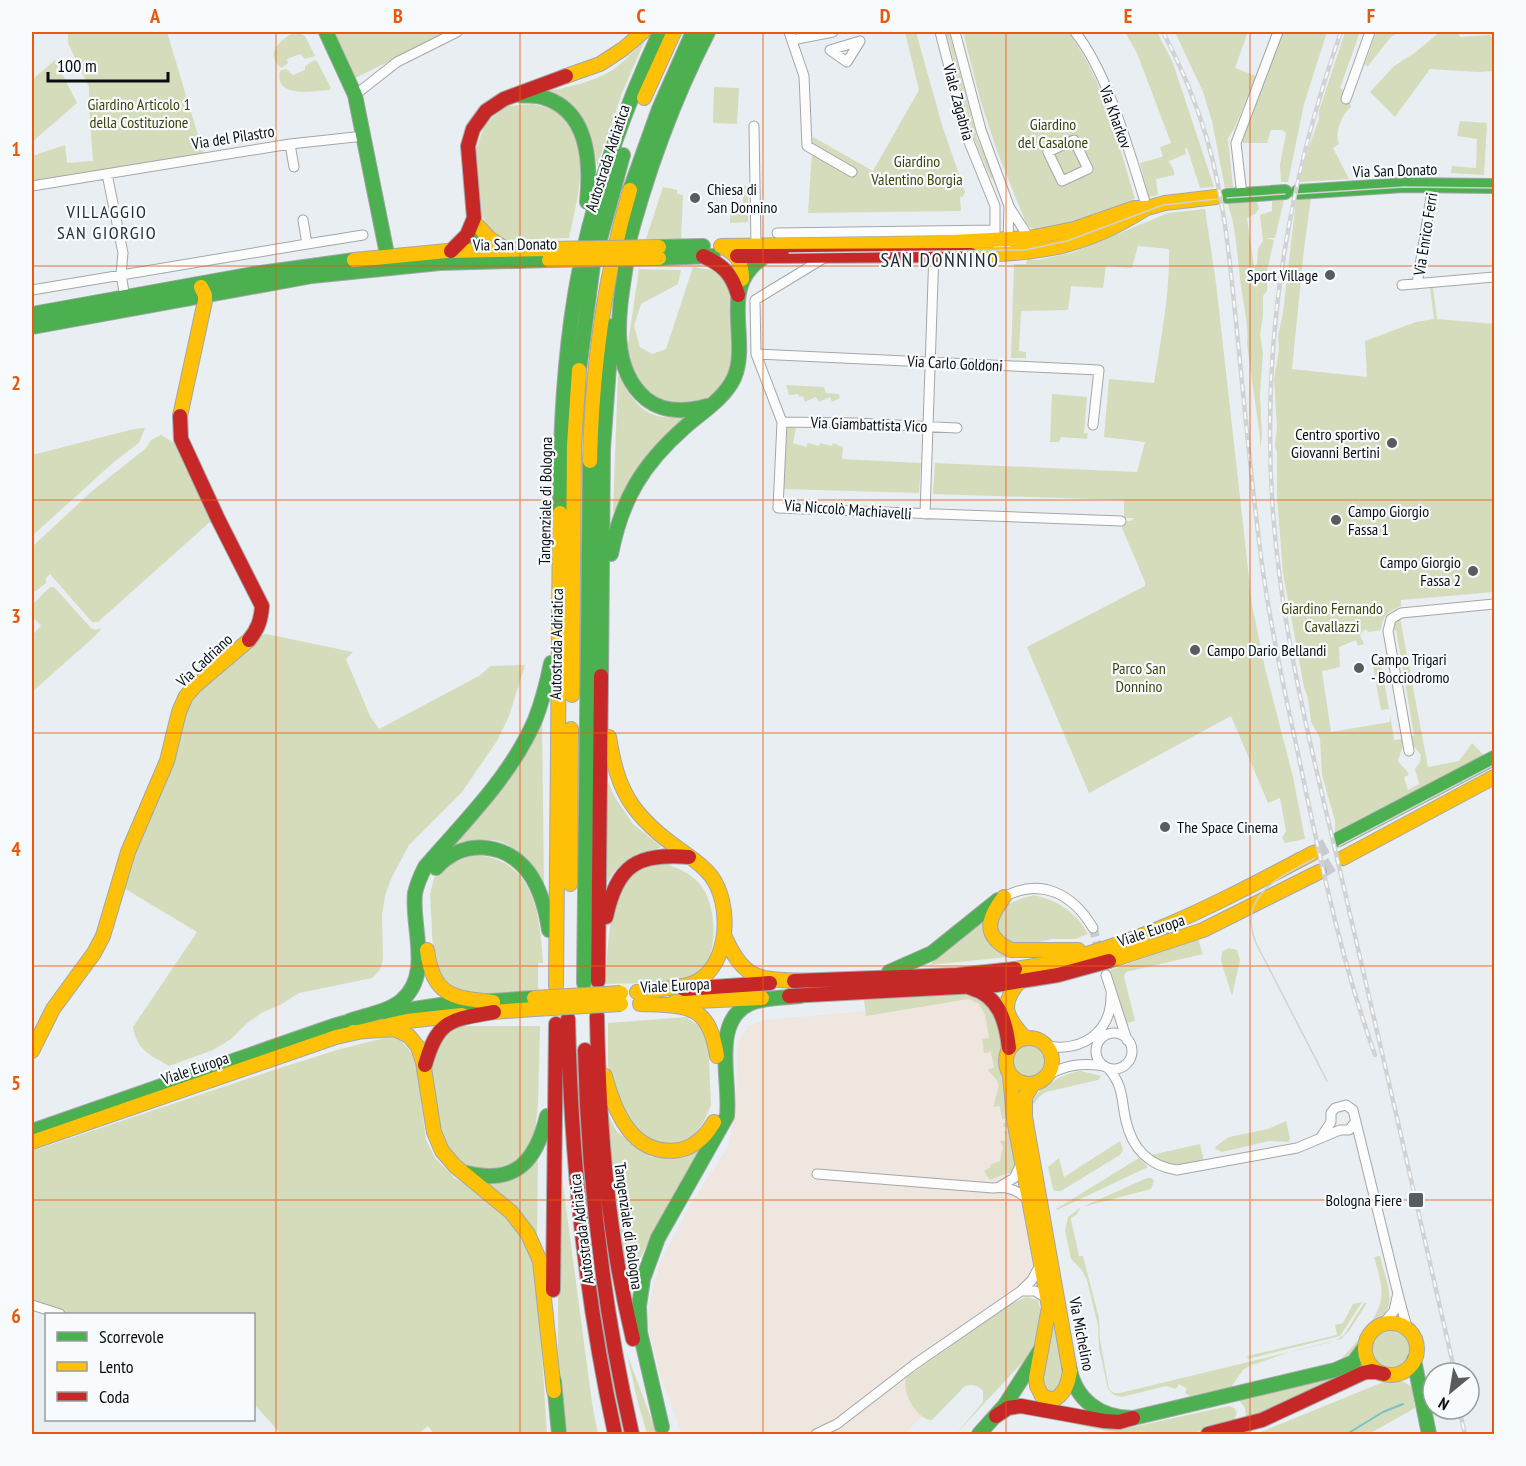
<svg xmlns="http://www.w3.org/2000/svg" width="1526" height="1466" viewBox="0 0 1526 1466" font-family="'PT Sans Narrow',sans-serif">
	<rect width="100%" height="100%" fill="#e9eef2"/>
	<path fill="#eee6df" d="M973,999L990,1012L999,1082L1033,1270L1023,1296L1033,1303L985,1375L951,1388L904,1434H682L659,1371L647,1323L650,1299L659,1267L672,1240L694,1199L728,1147L736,1109L737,1055L740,1039L748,1026L765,1020L900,1008Z"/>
	<path fill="#d5dcbb" d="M68,32H167L204,155L32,185V156L65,145L67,163L93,161L89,108V87L68,43Z
		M296,32L305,36L315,56L305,59L300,54L287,59L288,63L282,68C263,55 281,38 296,32Z
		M330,32H449L353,79Z
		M905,32H916L942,125L965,192L962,198L960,196L961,211L808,213L813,137L873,171L919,90Z
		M946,32H949L977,138L994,178L991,179L974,138Z
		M963,32H1068C1103,77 1119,145 1135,199L1062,225L1038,230L1031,228L1026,223L997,151L980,99Z
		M1125,32H1157L1173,63L1214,187L1200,188L1187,148L1185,149L1186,154L1169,161L1174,171V175L1156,179L1158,195L1149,197L1140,163L1162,157L1163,156L1160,147L1171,143L1137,53Z
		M1175,32H1248L1235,68L1256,76L1234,129L1228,139L1233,187L1225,188L1212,121L1203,92Z
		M1283,32H1327L1304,104L1288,182H1281L1280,165L1286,133L1282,130H1271L1267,143H1243L1242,141Z
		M1345,32H1360L1340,88L1344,90L1341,100L1350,103L1351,107C1342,114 1334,133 1339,144L1333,148L1349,179L1300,182L1308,149L1319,119V111Z
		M1382,32H1400L1391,37L1367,67L1365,64L1375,35Z
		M1440,32H1458L1460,37L1489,35L1494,39V71L1478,72L1430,69L1395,117L1370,92L1394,66L1413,54Z
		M646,38L622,93L597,166L594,149L541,91C563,90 602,80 619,65C629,57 637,47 646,38Z
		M55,60L77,103L32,142V80Z
		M314,60L317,61L319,65L331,88L329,90C314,91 274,99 280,71L286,69L293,75L305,70V66Z
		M714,87L739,88L737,124L713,123Z
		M533,104C541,106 554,108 560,113C594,145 577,199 569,238L503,240L492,232L482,216L476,149L485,124L507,106Z
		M1460,121L1487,123L1484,175L1451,173L1452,166L1476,168L1477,139L1457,136Z
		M743,186H748V222L730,223V204H743Z
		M663,187L677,190V194L683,195L681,240L646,239Z
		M1311,198L1304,249L1292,369L1367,377L1365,341L1416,322L1434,319L1430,288L1433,287L1437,319L1494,324V592L1401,600V606C1389,611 1382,616 1381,630L1369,632L1365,629L1360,635L1364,644L1358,646L1356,640L1339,647L1340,667L1322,671L1331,732L1390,722V715L1394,740L1402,739L1403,746L1398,760C1400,767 1407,768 1409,775L1404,777L1408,790L1419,784L1415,769L1420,762L1421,755L1413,745L1411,737L1414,735L1396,630L1391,631L1393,623L1400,618L1428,767L1459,761L1472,743L1484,755L1335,832V821L1322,775L1320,738L1311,722L1308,699L1304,687L1283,573L1277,497V453L1275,446L1277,428L1274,379L1279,350L1278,336L1283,313L1296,200Z
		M1284,200L1275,238H1265L1274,240L1267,271V291L1263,296V317L1260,334L1263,353L1260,394L1262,436L1260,448V437L1247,344C1249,322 1242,300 1240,278C1237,253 1236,228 1228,204L1257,202L1259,209L1255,214L1247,218L1254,267L1257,264L1258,249L1263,241L1260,215L1272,211V201Z
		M1205,209L1216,283L1252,605L1265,668L1293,777L1305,839L1285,843L1282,838L1286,831L1280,798L1268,803L1231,716L1089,793L1027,647L1145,586V582L1122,528V522L1131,521L1134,518H1124V500L933,494L935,463L1137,472L1145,442L1104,437L1109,379L1154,383C1161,338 1170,293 1169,249L1138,246L1132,268L1106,266L1103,288L1071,286L1068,310L1021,311L1019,351L1026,352V358H1011L1014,264H1026L1027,259L1038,260L1074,252L1168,213Z
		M693,267L712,270L724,277L731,293L734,353L729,372L712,397L693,406L652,400L626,358L639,269L681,270L678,284L641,304L634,326L640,347L652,354L666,349Z
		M618,374C638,409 646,422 690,416L613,513Z
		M786,385L824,387L826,393L839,394L840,398L832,402L830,397L819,402L816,397L805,402L803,396L799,397L798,394L789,395Z
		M1052,394L1087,397L1084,433H1088L1087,439L1061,437L1059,442H1050Z
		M785,427L796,428L793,443L806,447L808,443L819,446L820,443L832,446L833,443L843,447L842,459L921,463L919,493L784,489Z
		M145,428L139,443L115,461L32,536V455L134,429Z
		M161,435L174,443L211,517V521L98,622H92L50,574L46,578V583L36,591L33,592L32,547L92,491L145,449L151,440Z
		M50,587H54L91,628L96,630L102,628L94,637L32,692V642L35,638L32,635L41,626L32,616V605Z
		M266,634L353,652L346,659L370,716L379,729L479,676L491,666L525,665L509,716L497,741L462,792L409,845L391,879L385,896L382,915L383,959L380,970L372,978L299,993L280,1005L263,1012L246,1024L231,1039L213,1050L169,1066C151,1055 137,1051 133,1027L197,932L117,884L161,761L176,704L249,640Z
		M1381,664L1389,709L1381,710L1373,666Z
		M542,719L544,890C531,871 516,839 489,840C477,841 463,845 451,847Z
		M603,769L614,796L633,824L662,847C629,858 620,858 603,890Z
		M472,855C534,857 540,913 543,963H538V987L541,992L475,996L456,991L434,970L430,894L434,878L446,866Z
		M663,863C676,867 690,873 699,883C716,901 719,950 703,969C700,973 692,977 688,979C677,984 621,983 605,984C608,958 608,897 625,879C634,870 651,867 663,863Z
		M1034,895C1059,901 1076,912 1088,934L1075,939H1052L1030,944H1010L997,934C996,929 995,922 996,918C1001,903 1021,899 1034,895Z
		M985,919L984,928L1027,955L929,965Z
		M1198,939L1203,954L1126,972L1124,976L1135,1021L1127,1023L1110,970Z
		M1229,948L1237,950L1240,960L1232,996L1221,961L1222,952Z
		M966,994C987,995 1000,1022 1002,1042C1003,1047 998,1053 998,1059C998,1069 1005,1076 1006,1086C1008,1097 1006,1107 1008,1118L1002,1119L1000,1106L994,1107C995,1090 1006,1086 989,1072L988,1069L994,1068L991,1052L984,1053L982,1039L989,1038L985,1015L979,1004L969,999L866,1016L864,1000Z
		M686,1017L702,1028L708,1041L711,1105L704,1121L694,1136L670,1145L643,1138L617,1102L608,1066V1023Z
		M461,1026H540L538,1105L535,1132L531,1145L519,1161L497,1172L468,1169L444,1145L430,1063L445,1030Z
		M396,1035L416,1058L426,1140L436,1159L455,1178L505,1211L526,1243L537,1276L547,1434H434L428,1426L418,1434H281L254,1404V1314H52L32,1308V1151L274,1070L337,1050Z
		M1012 1061a16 16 0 1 1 32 0a16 16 0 1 1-32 0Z
		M1081,1071L1101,1076L1098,1080L1046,1092L1040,1096L1031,1107C1033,1089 1065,1072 1081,1071Z
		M605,1109L617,1132L651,1157L703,1146L677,1188L642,1254L628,1294Z
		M1286,1121L1290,1138L1289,1142L1269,1141L1222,1152L1216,1149L1215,1147L1229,1137L1268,1129Z
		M1009,1122L1016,1165L1010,1174L1007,1173L990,1180L984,1171L991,1167L990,1165L1000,1161L1003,1147L1000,1141L1006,1140L1004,1131H1007L1006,1127H1003V1123Z
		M1120,1141L1123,1150L1120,1155L1061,1191H1055L1053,1189L1048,1167L1059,1158L1064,1177Z
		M1200,1144L1204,1161C1182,1163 1172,1169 1151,1155Z
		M538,1158L537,1240L482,1182Z
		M1139,1158L1148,1167L1057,1210L1056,1209Z
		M562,1177L592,1403L598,1434H564L558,1353V1253Z
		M1147,1178H1152L1154,1181L1151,1189L1082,1207Z
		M1081,1207L1076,1215L1071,1218V1220L1079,1256H1083L1099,1318L1100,1340L1109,1389L1114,1393H1120L1335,1341L1344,1335L1364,1303H1367L1349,1331L1341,1339L1296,1350L1249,1366L1243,1370L1231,1387L1190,1396L1185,1393L1187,1389L1179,1384L1176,1389L1166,1386L1122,1397L1114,1395L1108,1389L1099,1348L1098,1326L1087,1280L1081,1269L1071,1259L1065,1231L1068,1217Z
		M1380,1256C1383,1272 1397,1301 1384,1315C1378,1322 1369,1324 1363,1333C1353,1349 1359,1354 1337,1362C1351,1351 1378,1318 1381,1300C1383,1286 1378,1271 1374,1257Z
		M1027,1297L1038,1300L1042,1315L1039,1338L1030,1354L956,1434L983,1402V1391C978,1385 971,1383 964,1387L932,1420C917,1420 900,1391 907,1377L1011,1304Z
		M1362,1302L1340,1336L1248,1359L1247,1356L1337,1335L1335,1325L1343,1323L1353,1304Z
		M1054,1316L1064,1370L1060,1392L1045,1394L1041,1377Z
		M1373 1349a18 18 0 1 1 36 0a18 18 0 1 1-36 0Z
		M627,1354L657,1434H647L637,1399Z
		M1364,1364L1367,1366L1246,1421L1245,1408L1239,1400L1240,1398L1343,1375Z
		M1388,1380L1402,1381L1412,1387L1415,1408L1369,1434H1256Z
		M1229,1406L1234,1408L1237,1412L1234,1421C1182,1443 1123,1436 1070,1423L1119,1430Z"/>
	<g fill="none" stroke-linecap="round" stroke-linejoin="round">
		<path stroke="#75c2cc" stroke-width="2" d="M1347,1434L1383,1412L1403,1404"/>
		<path stroke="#c8ccd0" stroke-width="9" stroke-dasharray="9 4.5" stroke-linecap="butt" d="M1093,928L1100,955"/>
		<path stroke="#c8ccd0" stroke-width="15" stroke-dasharray="15 8" stroke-linecap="butt" d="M1313,853L1339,839
			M1319,872L1343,858"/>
		<g stroke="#a3a7aa" stroke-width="11">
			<path id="street" d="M789,32L804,76L807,146L852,172
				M940,32L967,137L995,206V241L1004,255
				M955,32L981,130L1009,206L1008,243
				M1075,32C1109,74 1130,155 1147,208
				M792,40L833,32
				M860,41L847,62L830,50Z
				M355,95L397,62L457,32
				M1346,99L1370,32
				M754,126L756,246
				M1074,140L1088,169L1062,181L1048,152Z
				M290,144L294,167
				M107,174L123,253L121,274L125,298
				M32,186L290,144L364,136
				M1242,195L1236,143L1278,32
				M1010,208L1029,238
				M303,220L307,244L363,235
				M777,233L995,230
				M824,258L755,300L756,354L782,422L778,508L1121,521
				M1417,284L1433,185
				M1402,285L1494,277
				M32,290L307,244
				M756,354L1099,370L1093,425
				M782,422L855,423L957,428
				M925,514L934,251
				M1409,751L1388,631L1391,619L1401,613L1494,604
				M1004,897C1041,877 1073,894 1093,928
				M1106,975L1127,1040
				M1096 1051a18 18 0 1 1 36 0a18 18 0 1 1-36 0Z
				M1047,1046C1083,1052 1112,1032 1111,994
				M1108,1068C1124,1086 1121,1100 1126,1121C1132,1148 1149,1166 1177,1170L1297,1148L1340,1130H1349L1356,1121
				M1048,1075C1067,1064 1083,1063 1104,1066
				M1321,1137L1331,1122V1113L1335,1108L1346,1105L1353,1110L1398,1294L1406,1324L1411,1332
				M817,1174L993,1188C1007,1186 1020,1191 1029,1201
				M999,1187L1014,1178L1021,1164
				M1021,1291H1035L1048,1299
				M32,1305L60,1314
				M1382,1325L1394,1311L1397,1297
				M816,1434L837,1424L915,1364L1021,1291L1032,1280L1041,1263"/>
		</g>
		<g stroke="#a3a7aa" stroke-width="16">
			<path id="fast" d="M326,32L355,95L389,264
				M519,95C526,96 535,95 542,97C589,110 591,162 587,202
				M630,190L659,109L693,32
				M1298,192L1404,185L1494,186
				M1227,196L1285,192
				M471,226V245L477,251L481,240L478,227
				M659,247L703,246
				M628,251C622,298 604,363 646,399C664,413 686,412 707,406
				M659,258L713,256
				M623,264C643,183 670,106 708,32
				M32,314L253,274L354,260
				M32,327L312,276L440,263L549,260
				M579,370L593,265L623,155
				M560,513C560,440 563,367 575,295C590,204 621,116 660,32
				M611,554C622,498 643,464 685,427C702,412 724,399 734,378C749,344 724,297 751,268C755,263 760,260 765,256
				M601,676L603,449L612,326
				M1339,839L1494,758
				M436,868C462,839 505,841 529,873C541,890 546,910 549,930
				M889,972L932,953L998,900
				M584,983L590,461
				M387,1013L447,1004L534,998
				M349,1021C366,1015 387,1012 401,1001C433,975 411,927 415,893C417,884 421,875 425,867C464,822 511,776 535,720C542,702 547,683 551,663
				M32,1131L333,1026L358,1019
				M467,1173C516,1185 536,1161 547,1116
				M1414,1360L1429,1434
				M1069,1366C1075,1400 1100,1418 1133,1418L1335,1370L1354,1362L1365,1347
				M554,1381L559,1434
				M662,1427L640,1332L639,1306L643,1279L658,1238L727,1116C731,1082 711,1022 749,1004C764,997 784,998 800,996
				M979,1434L1005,1405L1041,1349"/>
		</g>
		<g stroke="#a3a7aa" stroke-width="16">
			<path id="slow" d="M566,76L600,64L623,49L643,32
				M644,98L674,32
				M477,225L490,239L506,249
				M721,246L934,243L1029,238L1074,229L1134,208H1147L1165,203L1216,197
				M721,246C737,254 742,261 742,279
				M971,255C1041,254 1085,247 1145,209
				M354,260L447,251L550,249
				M180,416L205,301V295L201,287
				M590,461C592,368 604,279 630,190
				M572,695L574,445L579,370
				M609,737C613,761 618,785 633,806C645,823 662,837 679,849C690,857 703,865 711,876C732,903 730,965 696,982C681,989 654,989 637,992
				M1343,858L1494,777
				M570,884L571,729
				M1004,897C987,919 982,936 1011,950H1078
				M725,937C745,982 760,979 805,981
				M427,950C433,996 452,998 493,1002
				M1109,961L1203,930L1319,872
				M1015,969C1123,955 1218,903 1313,853
				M1019,982C999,1005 1006,1017 1025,1038
				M556,986L560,513
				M675,1002L762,998
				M640,1004C687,1006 709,1003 717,1056
				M492,1012L534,1009
				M353,1032L395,1029L409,1036L418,1047L423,1062L434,1132L442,1151L455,1166L511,1212L528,1234L540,1261L554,1391
				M1006 1061a23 23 0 1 1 46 0a23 23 0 1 1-46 0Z
				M32,1051L53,1009L94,953L103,936L128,852L167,761L179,712L186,696L195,686L249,640
				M1010,1075L1014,1119L1049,1307L1036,1378L1037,1386L1042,1396L1053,1400C1065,1394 1068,1384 1070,1371
				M605,1076C615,1113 633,1157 679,1150C695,1147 706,1136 714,1122
				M1033,1084L1025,1097V1117L1069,1366
				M32,1142L336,1037L407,1021L462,1015
				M1365 1349a26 26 0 1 1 52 0a26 26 0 1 1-52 0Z"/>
		</g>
		<g stroke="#a3a7aa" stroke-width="16">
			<path id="jam" d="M451,251L467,235L474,218L468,146L473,129L486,111L504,99L566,76
				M703,256C723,265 732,274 738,295
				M737,256L971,255
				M180,416L181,439L218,519L262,606C261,620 258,629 249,640
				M606,917C617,865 637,853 689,857
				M598,981L601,676
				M794,981L957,975L1015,969
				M971,988C999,996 1006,1021 1009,1048
				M684,989L770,983
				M789,996L996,985L1058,975L1109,961
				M597,1016C599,1125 607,1232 633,1339
				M568,1019C571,1159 585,1297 615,1434
				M585,1050C588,1180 603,1307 632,1434
				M425,1065C438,1019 450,1020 494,1012
				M553,1290L556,1024
				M996,1416L1008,1408L1021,1406L1104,1421L1119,1422L1133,1418
				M1208,1434L1262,1420L1363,1373L1372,1371L1384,1374"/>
		</g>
		<use href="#street" stroke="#fcfcfd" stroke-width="9"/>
		<use href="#fast" stroke="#4caf50" stroke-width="14"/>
		<use href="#slow" stroke="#ffc107" stroke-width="14"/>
		<use href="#jam" stroke="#c62828" stroke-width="14"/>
		<path stroke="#d0d2d3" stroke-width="1.5" d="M1297,194L1404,187L1494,188
			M1227,198L1285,194
			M789,253L1025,250L1067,241L1163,205L1217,199
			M1339,846L1494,765
			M1315,858C1281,877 1236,894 1256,943L1327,1081"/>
		<g stroke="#d0d2d3" stroke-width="4.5">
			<path id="rail" d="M1163,32C1181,66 1196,102 1207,139C1226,205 1231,274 1238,342C1245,414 1252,486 1261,557C1272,641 1292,723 1309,806C1327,890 1346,974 1375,1055
				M1341,32C1277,213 1254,396 1281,587C1296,696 1325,803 1349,910C1385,1064 1420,1219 1455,1373
				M1459,1409L1465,1434"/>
		</g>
		<use href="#rail" stroke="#f7fbfe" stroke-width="2" stroke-dasharray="7" stroke-linecap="butt"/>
		<g stroke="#a3a7aa" stroke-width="16" stroke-linecap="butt">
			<path id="slow-bridge" d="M550,249L659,247
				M549,260L659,258
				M534,998L621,993
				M534,1009L621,1004"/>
		</g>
		<use href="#slow-bridge" stroke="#ffc107" stroke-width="14"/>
	</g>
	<path fill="none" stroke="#e8590c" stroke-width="1.5" stroke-opacity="0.55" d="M276,32V1434M520,32V1434M763,32V1434M1006,32V1434M1250,32V1434M32,266H1494M32,500H1494M32,733H1494M32,966H1494M32,1200H1494"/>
	<g fill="#585c5e" stroke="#f7fbfe" stroke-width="2">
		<circle cx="695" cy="198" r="6"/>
		<circle cx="1330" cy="275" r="6"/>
		<circle cx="1392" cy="443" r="6"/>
		<circle cx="1336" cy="520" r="6"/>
		<circle cx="1473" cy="571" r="6"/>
		<circle cx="1195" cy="650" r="6"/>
		<circle cx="1359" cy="668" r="6"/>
		<circle cx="1165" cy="827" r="6"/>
		<rect x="1408" y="1192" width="16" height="16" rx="3"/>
	</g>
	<g text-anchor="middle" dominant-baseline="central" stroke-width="4.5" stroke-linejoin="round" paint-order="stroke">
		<g font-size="16" fill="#0a0d0f" stroke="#f7fbfe">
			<text transform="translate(959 102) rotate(75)">Viale Zagabria</text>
			<text transform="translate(1116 117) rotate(70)">Via Kharkov</text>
			<text transform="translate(233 137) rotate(-9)">Via del Pilastro</text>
			<text transform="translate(607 158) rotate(-72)">Autostrada Adriatica</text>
			<text transform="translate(1395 170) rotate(-2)">Via San Donato</text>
			<text transform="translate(1425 234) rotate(-81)">Via Enrico Ferri</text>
			<text transform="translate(515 244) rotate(-1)">Via San Donato</text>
			<text transform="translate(955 363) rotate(3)">Via Carlo Goldoni</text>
			<text transform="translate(869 424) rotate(2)">Via Giambattista Vico</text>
			<text transform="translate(545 501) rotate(-89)">Tangenziale di Bologna</text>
			<text transform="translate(848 509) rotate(4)">Via Niccolò Machiavelli</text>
			<text transform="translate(556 644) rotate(-89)">Autostrada Adriatica</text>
			<text transform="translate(204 660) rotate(-43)">Via Cadriano</text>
			<text transform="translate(1151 930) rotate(-19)">Viale Europa</text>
			<text transform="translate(675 985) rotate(-3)">Viale Europa</text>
			<text transform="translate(195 1068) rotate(-19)">Viale Europa</text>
			<text transform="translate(629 1226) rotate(82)">Tangenziale di Bologna</text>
			<text transform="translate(581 1229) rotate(-97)">Autostrada Adriatica</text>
			<text transform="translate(1082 1334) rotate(79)">Via Michelino</text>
		</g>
		<g font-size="16" fill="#3d4208" stroke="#f7fbfe">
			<text x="139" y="104">Giardino Articolo 1<tspan x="139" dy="18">della Costituzione</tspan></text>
			<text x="1053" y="124">Giardino<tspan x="1053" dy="18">del Casalone</tspan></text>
			<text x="917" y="161">Giardino<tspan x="917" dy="18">Valentino Borgia</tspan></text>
			<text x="1332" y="608">Giardino Fernando<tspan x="1332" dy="18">Cavallazzi</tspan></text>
			<text x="1139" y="668">Parco San<tspan x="1139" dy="18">Donnino</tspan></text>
		</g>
		<g font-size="16" fill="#0a0d0f" stroke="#f7fbfe" text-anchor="start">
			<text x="707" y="189">Chiesa di<tspan x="707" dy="18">San Donnino</tspan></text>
			<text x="1318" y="275" text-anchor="end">Sport Village</text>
			<text x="1380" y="434" text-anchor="end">Centro sportivo<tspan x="1380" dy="18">Giovanni Bertini</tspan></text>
			<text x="1348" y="511">Campo Giorgio<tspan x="1348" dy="18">Fassa 1</tspan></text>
			<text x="1461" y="562" text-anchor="end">Campo Giorgio<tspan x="1461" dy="18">Fassa 2</tspan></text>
			<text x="1207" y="650">Campo Dario Bellandi</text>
			<text x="1371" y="659">Campo Trigari<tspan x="1371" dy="18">- Bocciodromo</tspan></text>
			<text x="1177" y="827">The Space Cinema</text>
			<text x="1402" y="1200" text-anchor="end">Bologna Fiere</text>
		</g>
		<g font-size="18" letter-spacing="1.5" fill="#242b31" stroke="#f7fbfe">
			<text x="107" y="211">VILLAGGIO<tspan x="107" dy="21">SAN GIORGIO</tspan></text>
		</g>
		<g font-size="20" letter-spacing="1.5" fill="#242b31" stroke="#f7fbfe">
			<text x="940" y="260">SAN DONNINO</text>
		</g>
	</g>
	<rect width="1526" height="1466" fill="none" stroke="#f7fbfe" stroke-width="66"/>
	<rect x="45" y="1313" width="210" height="108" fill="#f7fbfe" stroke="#989c9e" stroke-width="1.5"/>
	<rect x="57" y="1332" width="30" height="9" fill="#4caf50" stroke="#989c9e" stroke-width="1.5"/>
	<text x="99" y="1343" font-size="18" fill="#0a0d0f">Scorrevole</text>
	<rect x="57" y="1362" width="30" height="9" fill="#ffc107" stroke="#989c9e" stroke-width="1.5"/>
	<text x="99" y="1373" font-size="18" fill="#0a0d0f">Lento</text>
	<rect x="57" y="1392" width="30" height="9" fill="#c62828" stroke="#989c9e" stroke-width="1.5"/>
	<text x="99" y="1403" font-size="18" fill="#0a0d0f">Coda</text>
	<g transform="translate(1451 1391) rotate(210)"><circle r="28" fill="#f7fbfe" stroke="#989c9e" stroke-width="1.5"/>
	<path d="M0-4.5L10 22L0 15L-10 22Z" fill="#585c5e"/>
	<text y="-9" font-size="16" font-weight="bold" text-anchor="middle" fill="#0a0d0f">N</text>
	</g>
	<path d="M48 72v9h120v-9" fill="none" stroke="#0a0d0f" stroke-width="3"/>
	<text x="57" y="72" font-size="18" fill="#0a0d0f" stroke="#f7fbfe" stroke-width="4.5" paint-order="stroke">100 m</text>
	<rect x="33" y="33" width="1460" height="1400" fill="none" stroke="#e8590c" stroke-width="2"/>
	<g font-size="20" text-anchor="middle" font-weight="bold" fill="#e8590c">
		<text x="155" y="23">A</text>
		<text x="398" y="23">B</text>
		<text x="641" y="23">C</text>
		<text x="885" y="23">D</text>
		<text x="1128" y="23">E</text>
		<text x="1371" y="23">F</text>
		<text x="16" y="156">1</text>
		<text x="16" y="390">2</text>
		<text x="16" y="623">3</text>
		<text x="16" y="856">4</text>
		<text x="16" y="1090">5</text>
		<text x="16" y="1323">6</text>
	</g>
</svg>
